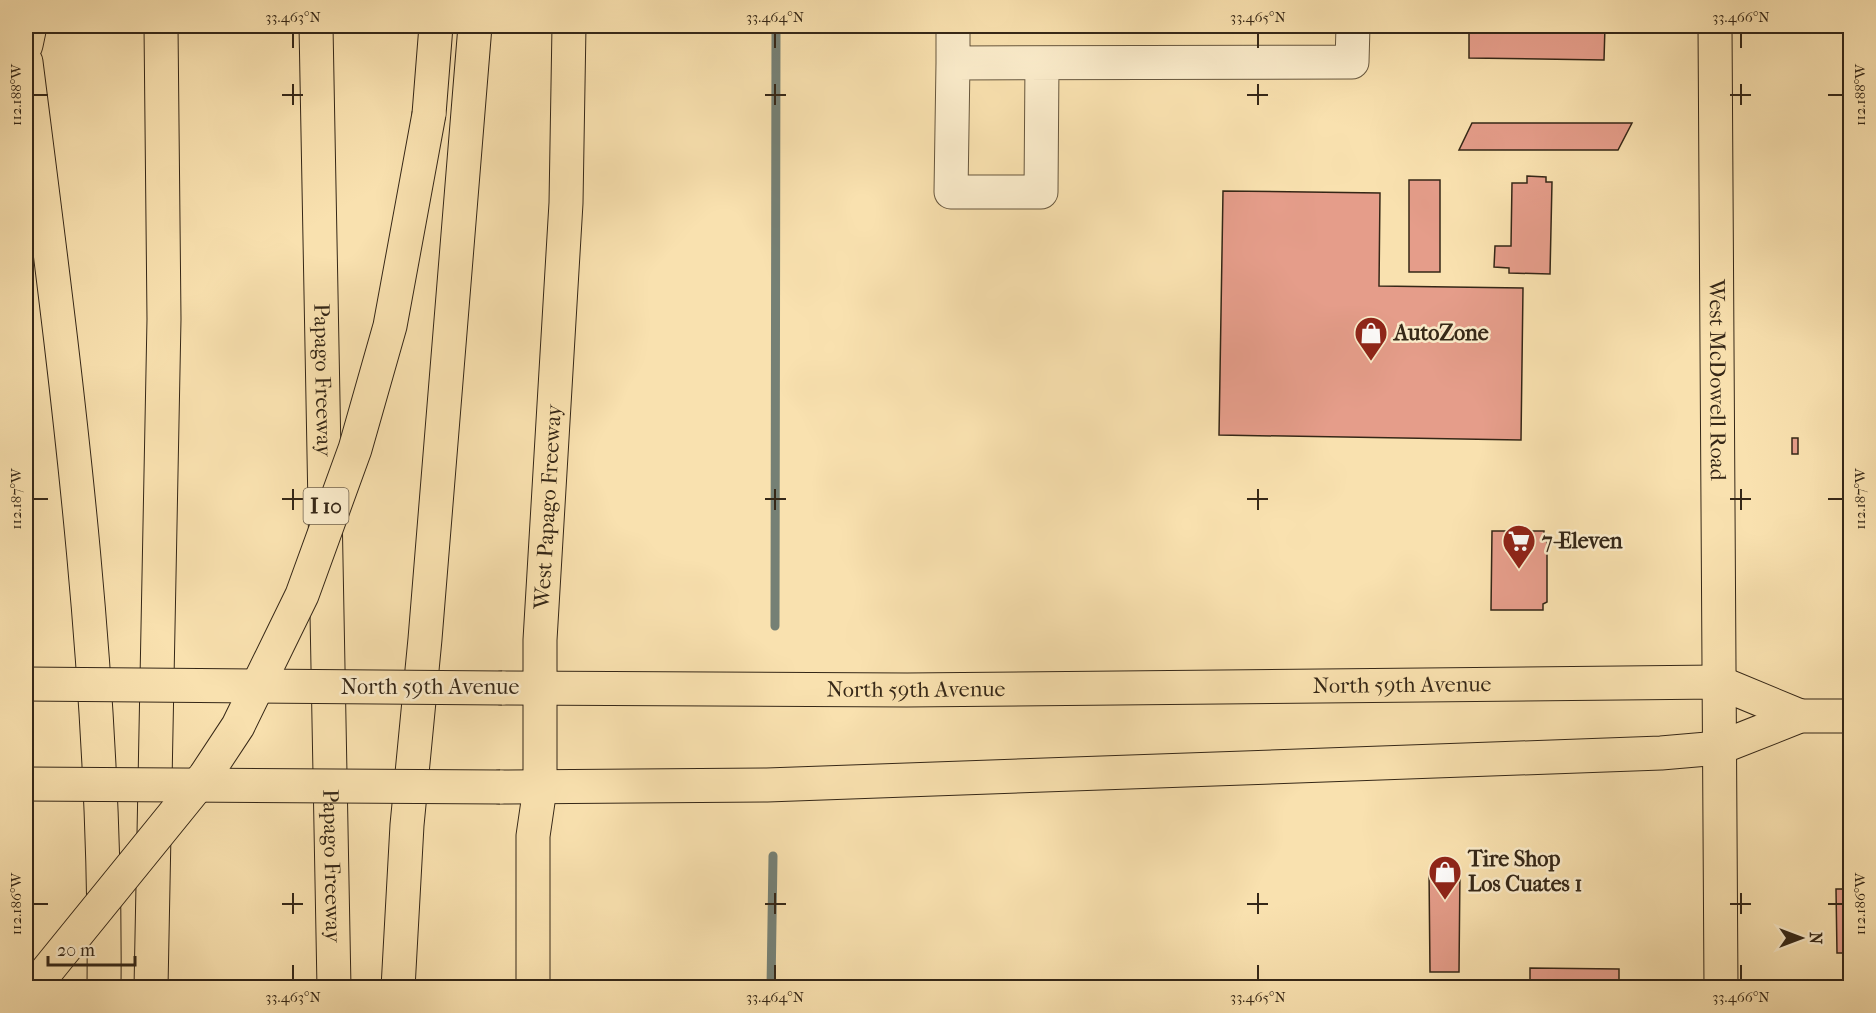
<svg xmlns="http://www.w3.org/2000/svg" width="1876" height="1013" viewBox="0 0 1876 1013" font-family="'IM FELL French Canon',serif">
	<rect width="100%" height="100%" fill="#f9e1af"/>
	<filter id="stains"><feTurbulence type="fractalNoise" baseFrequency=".00333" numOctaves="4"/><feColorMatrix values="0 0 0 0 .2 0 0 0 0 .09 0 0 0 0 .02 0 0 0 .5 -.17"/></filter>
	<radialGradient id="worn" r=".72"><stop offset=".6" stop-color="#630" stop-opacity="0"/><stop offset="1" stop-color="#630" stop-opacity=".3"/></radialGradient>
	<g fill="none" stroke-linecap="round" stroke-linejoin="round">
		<path stroke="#758075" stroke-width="9" d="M775,626L776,26
			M771,988L773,856"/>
	</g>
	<path fill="#e59d8a" stroke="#352717" stroke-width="1.5" d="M1469,26H1605L1604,60L1469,58Z
		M1472,123H1632L1618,150H1459Z
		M1527,176L1546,177V182H1552L1550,274L1509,273V268L1494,267L1495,246H1511L1512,183H1527Z
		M1409,180H1440V272H1409Z
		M1223,191L1380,193L1379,286L1523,288L1521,440L1219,435Z
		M1792,438H1798V454H1792Z
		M1492,531H1544V536L1547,538V602L1543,604V610H1491Z
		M1460,869L1459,972H1430L1429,870Z
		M1836,889H1850V953H1837Z
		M1530,968L1619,969V988H1530Z"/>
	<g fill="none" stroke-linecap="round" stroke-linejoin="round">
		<g stroke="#66563d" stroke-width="35">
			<path id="minor" d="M953,26V63L1352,62L1353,26
				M953,63L951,192H1041L1042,63"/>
		</g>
		<g stroke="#352717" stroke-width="35">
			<g id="major">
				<path id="s1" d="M1715,26L1721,988"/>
				<path id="s2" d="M502,688L907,690L1718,682L1800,716"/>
				<path d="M500,787L767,785L1661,753L1719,748L1800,716H1850"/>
				<path id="s3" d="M533,988V836L540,788V640L566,203L569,26"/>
			</g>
		</g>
		<g stroke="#352717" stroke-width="35">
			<g id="highway">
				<path id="s4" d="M316,26L334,988"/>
				<path d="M26,45L30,26"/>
				<path d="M26,62C65,370 107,677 104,988"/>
				<path d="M429,114L436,26"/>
				<path d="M151,988L164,319L161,26"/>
				<path d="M398,988L407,825L425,639L475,26"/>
			</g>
		</g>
		<use href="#minor" stroke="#fbeccb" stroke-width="33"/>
		<use href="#major" stroke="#f9e1af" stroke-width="33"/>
		<use href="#highway" stroke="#f9e1af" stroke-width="33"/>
		<g stroke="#352717" stroke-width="35" stroke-linecap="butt">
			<path id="major-bridge" d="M26,684L502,688
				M26,784L500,787"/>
		</g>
		<g stroke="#352717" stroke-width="35" stroke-linecap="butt">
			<path id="highway-bridge" d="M33,988L205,776L238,726L302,595L355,449L390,326L429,114"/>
		</g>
		<use href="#major-bridge" stroke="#f9e1af" stroke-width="33"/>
		<use href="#highway-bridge" stroke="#f9e1af" stroke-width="33"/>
	</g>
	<path fill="none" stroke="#352717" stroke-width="2" d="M293,33V48M775,33V48M1258,33V48M1741,33V48M293,84V105M775,84V105M1258,84V105M1741,84V105M33,95H48M282,95H303M765,95H786M1247,95H1268M1730,95H1751M1828,95H1843M293,489V510M775,489V510M1258,489V510M1741,489V510M33,499H48M282,499H303M765,499H786M1247,499H1268M1730,499H1751M1828,499H1843M293,893V914M775,893V914M1258,893V914M1741,893V914M33,904H48M282,904H303M765,904H786M1247,904H1268M1730,904H1751M1828,904H1843M293,965V980M775,965V980M1258,965V980M1741,965V980"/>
	<defs>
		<g id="shop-pin" transform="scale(1.725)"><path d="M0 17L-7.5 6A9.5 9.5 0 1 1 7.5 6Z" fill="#8f2418" stroke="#fbeccb"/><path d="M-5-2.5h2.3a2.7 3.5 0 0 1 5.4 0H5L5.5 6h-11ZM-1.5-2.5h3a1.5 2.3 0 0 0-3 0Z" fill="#fff"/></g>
		<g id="supermarket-pin" transform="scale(1.725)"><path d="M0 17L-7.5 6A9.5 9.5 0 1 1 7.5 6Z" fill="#8f2418" stroke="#fbeccb"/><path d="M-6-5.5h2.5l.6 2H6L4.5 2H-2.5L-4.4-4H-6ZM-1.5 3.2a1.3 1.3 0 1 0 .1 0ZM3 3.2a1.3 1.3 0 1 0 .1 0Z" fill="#fff"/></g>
	</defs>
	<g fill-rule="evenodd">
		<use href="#shop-pin" x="1371" y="333"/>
		<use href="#supermarket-pin" x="1519" y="541"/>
		<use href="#shop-pin" x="1445" y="872"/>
	</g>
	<g text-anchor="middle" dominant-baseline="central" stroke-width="5" stroke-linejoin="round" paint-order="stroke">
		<rect fill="#fbeccb" stroke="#70624d" stroke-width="1.5" x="303.5" y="488" width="45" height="36" rx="4.5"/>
		<g font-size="21" font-weight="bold" fill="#352717">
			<text x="326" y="506">I 10</text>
		</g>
		<g font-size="22" font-weight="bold" fill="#352717" stroke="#fbeccb" text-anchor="start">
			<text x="1394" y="333">AutoZone</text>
			<text x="1542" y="541">7-Eleven</text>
			<text x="1468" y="859">Tire Shop<tspan x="1468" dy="25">Los Cuates 1</tspan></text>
		</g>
		<g font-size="22" fill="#352717" stroke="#fbeccb">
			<text stroke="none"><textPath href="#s4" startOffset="354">Papago Freeway</textPath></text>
			<text stroke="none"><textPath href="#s1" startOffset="354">West McDowell Road</textPath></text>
			<text stroke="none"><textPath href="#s3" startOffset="482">West Papago Freeway</textPath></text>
			<text stroke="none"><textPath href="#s2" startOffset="900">North 59th Avenue</textPath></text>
			<text x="430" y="687">North 59th Avenue</text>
			<text stroke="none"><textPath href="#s2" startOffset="414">North 59th Avenue</textPath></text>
			<text stroke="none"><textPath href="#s4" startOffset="840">Papago Freeway</textPath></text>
		</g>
	</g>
	<rect width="1876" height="1013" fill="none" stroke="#f9e1af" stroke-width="66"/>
	<g transform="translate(1801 938) rotate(90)" stroke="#fbeccb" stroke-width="4.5" paint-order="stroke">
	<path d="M0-4.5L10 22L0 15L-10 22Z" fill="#352717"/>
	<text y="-9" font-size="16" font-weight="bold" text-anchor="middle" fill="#352717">N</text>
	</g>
	<path d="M48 956v9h87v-9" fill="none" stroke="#352717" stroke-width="3"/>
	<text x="57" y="956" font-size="18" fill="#352717" stroke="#fbeccb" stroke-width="4.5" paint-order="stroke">20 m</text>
	<rect x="33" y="33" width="1810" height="947" fill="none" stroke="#352717" stroke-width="2"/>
	<g font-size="15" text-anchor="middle" fill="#352717">
		<text x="293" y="22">33.463°N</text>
		<text x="775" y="22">33.464°N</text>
		<text x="1258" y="22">33.465°N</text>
		<text x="1741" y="22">33.466°N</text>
		<text transform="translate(1860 95) rotate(-90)" y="5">112.188°W</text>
		<text transform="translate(16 95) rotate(-90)" y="5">112.188°W</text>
		<text transform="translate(1860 499) rotate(-90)" y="5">112.187°W</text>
		<text transform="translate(16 499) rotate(-90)" y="5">112.187°W</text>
		<text transform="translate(1860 904) rotate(-90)" y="5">112.186°W</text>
		<text transform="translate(16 904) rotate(-90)" y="5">112.186°W</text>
		<text x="293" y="1002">33.463°N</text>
		<text x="775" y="1002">33.464°N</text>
		<text x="1258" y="1002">33.465°N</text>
		<text x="1741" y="1002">33.466°N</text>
	</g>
	<rect width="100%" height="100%" filter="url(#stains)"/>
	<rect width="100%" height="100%" fill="url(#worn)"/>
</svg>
